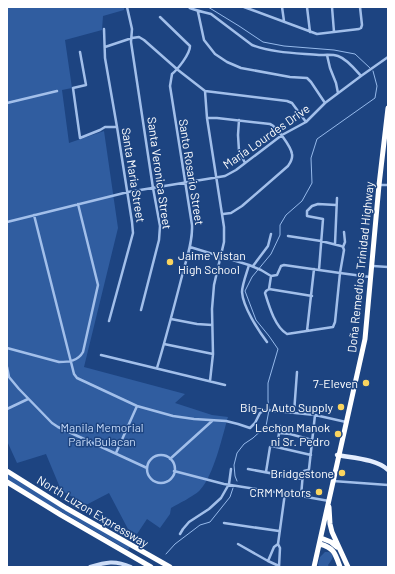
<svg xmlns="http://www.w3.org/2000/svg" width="395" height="574" viewBox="0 0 395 574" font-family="Barlow,sans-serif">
	<rect width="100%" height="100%" fill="#1d4481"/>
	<path fill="#305da0" d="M7,7H124V10L103,16L102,30L65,40L72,88L62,90L69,143L104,131L118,228L84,367L185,394L175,403L212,415L228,417C222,437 214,475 200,490C196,495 178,504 171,508L170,514L160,528L147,519L137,534L128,529L109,493L86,505L61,490L46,454L17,463L7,441Z
		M7,473L130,547L128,550L7,481Z
		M325,552H329L332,554C334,558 331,561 328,565L329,567H320L318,565L320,557Z"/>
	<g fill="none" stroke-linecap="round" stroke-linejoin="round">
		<path stroke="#95b9eb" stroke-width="1" d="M208,7L239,26L263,42L284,46L334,50L355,54L370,68
			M237,481L235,476L234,465L237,453L244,444L253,438L266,426L269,410L268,400V383L278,349L269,336L256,320L245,291L252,277L271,254L280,235V225L286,215L302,201L312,183L311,158L317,139L375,98L377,86L373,71
			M166,554L175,544L200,525L210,522L230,497L233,488"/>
		<path stroke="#a2bfea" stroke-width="2.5" d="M127,7L132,29L131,42L153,188L160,226L159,240L141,310
			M189,7L190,8C197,11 204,12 211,14L252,45C273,53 297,53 319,55C325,55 332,54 338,56C347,59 355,69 361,76
			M244,7L317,34L359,29L361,28L362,25L360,7
			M282,7L284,21
			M307,7L310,32
			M332,7L334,32
			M198,12L204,40L215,54L227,62L241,68L290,77L307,78L311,82L325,103
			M104,29L105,58L117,127L132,222L133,233L109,321
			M105,47L132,38L139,37L144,40L178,70L205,91L287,101L292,103L306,122
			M80,52L86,85L73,88L80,138L100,130L105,127H117
			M327,55L330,68L336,83L338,93
			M205,91L207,118L224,227V242L214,285L212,309L213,354L210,381
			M7,103L57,91
			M207,118H217L270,124C277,127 291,147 292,154C293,159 290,163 288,166L242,206L231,213L223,214
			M239,120L238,135L239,151L245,163
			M379,185H388
			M34,215L74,374L77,378L137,406L173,416L194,419L226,421L238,424L250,428L255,423L260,413L266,410L315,415L346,422
			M7,222L128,192L225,176L236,170L282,135L306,122L325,103L361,76L388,57
			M288,236L321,241L341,246L343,247L344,250L340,273L335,322L333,327L287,334C275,327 269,306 265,293L266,291L269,289L312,296
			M335,244L337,198
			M190,247L249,265L261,270L271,276L277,275L281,266L284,265L340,273L370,277
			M343,247L345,242L344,232
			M249,265C247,272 242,285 242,292C243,307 258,330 267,342
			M253,266L268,246L271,234
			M373,266L388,267
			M319,270L323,219L307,216V211L312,206L318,204L336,205
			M269,289L271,276
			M171,319L197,324L212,325
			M307,331L314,269
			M164,344L213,354
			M7,348L59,362C69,362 78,361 83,352L98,285L78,204
			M101,355L225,385
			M7,367L9,377L19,389L52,423L58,427L147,468
			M157,368C166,338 174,307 182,276C186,260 193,242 192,225L170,86L172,74C178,69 190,54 190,46L160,17
			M7,409L28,399
			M294,413L297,372
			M279,433L290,434L312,440
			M277,447L280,426
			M116,453L137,406
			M147 469a14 14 0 1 1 28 0a14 14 0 1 1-28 0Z
			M170,459L212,421
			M248,469L302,479
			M174,471L224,484L301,496L329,501
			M266,472L270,447L272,446L311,455
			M333,481L388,485
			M301,496L303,473L304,471L308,470L309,469L315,415
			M224,523L279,531
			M180,534L183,529L189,522L209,509L221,498L229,484L231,469
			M238,544L268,561L279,566
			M268,561L274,547L278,544
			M279,567L280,548L278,544L285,493"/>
		<path stroke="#cdddf7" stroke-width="4" d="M90,567C106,562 115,560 131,567"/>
		<path stroke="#e5eefe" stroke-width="4.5" d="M337,455C353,458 377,459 388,470"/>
		<path stroke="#fff" stroke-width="5" d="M7,471L66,508L170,567
			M7,482L61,515L151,567
			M329,507L330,524L332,532L348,567
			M321,538L331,542L337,547
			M320,544C334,548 335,553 340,567
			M314,567L365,339L379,185L388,108"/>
	</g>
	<g fill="#fad45f" stroke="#1d4481" stroke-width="1.5">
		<circle cx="170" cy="262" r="4"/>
		<circle cx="366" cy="383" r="4"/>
		<circle cx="341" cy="407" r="4"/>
		<circle cx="338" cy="434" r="4"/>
		<circle cx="342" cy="473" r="4"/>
		<circle cx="319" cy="492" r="4"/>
	</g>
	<g text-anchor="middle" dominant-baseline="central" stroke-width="3" stroke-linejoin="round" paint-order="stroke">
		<g font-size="12" fill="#fff" stroke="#1d4481">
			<text transform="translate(266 136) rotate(-35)">Maria Lourdes Drive</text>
			<text transform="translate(192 172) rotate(81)">Santo Rosario Street</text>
			<text transform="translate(160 173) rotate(82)">Santa Veronica Street</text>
			<text transform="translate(134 175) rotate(81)">Santa Maria Street</text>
			<text transform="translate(360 267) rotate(-84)">Doña Remedios Trinidad Highway</text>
			<text transform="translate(93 511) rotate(31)">North Luzon Expressway</text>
		</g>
		<g font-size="12" fill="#fff" stroke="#1d4481" text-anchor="end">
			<text x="178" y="255" text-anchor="start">Jaime Vistan<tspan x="178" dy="14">High School</tspan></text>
			<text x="358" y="383">7-Eleven</text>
			<text x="333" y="407">Big-J Auto Supply</text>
			<text x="330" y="427">Lechon Manok<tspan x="330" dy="14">ni Sr. Pedro</tspan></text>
			<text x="334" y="473">Bridgestone</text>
			<text x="311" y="492">CRM Motors</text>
		</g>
		<g font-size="12" fill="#c6daf7" stroke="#1d4481">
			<text x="102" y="427">Manila Memorial<tspan x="102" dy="14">Park Bulacan</tspan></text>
		</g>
	</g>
	<rect width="395" height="574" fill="none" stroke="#ffffff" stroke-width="16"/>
</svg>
